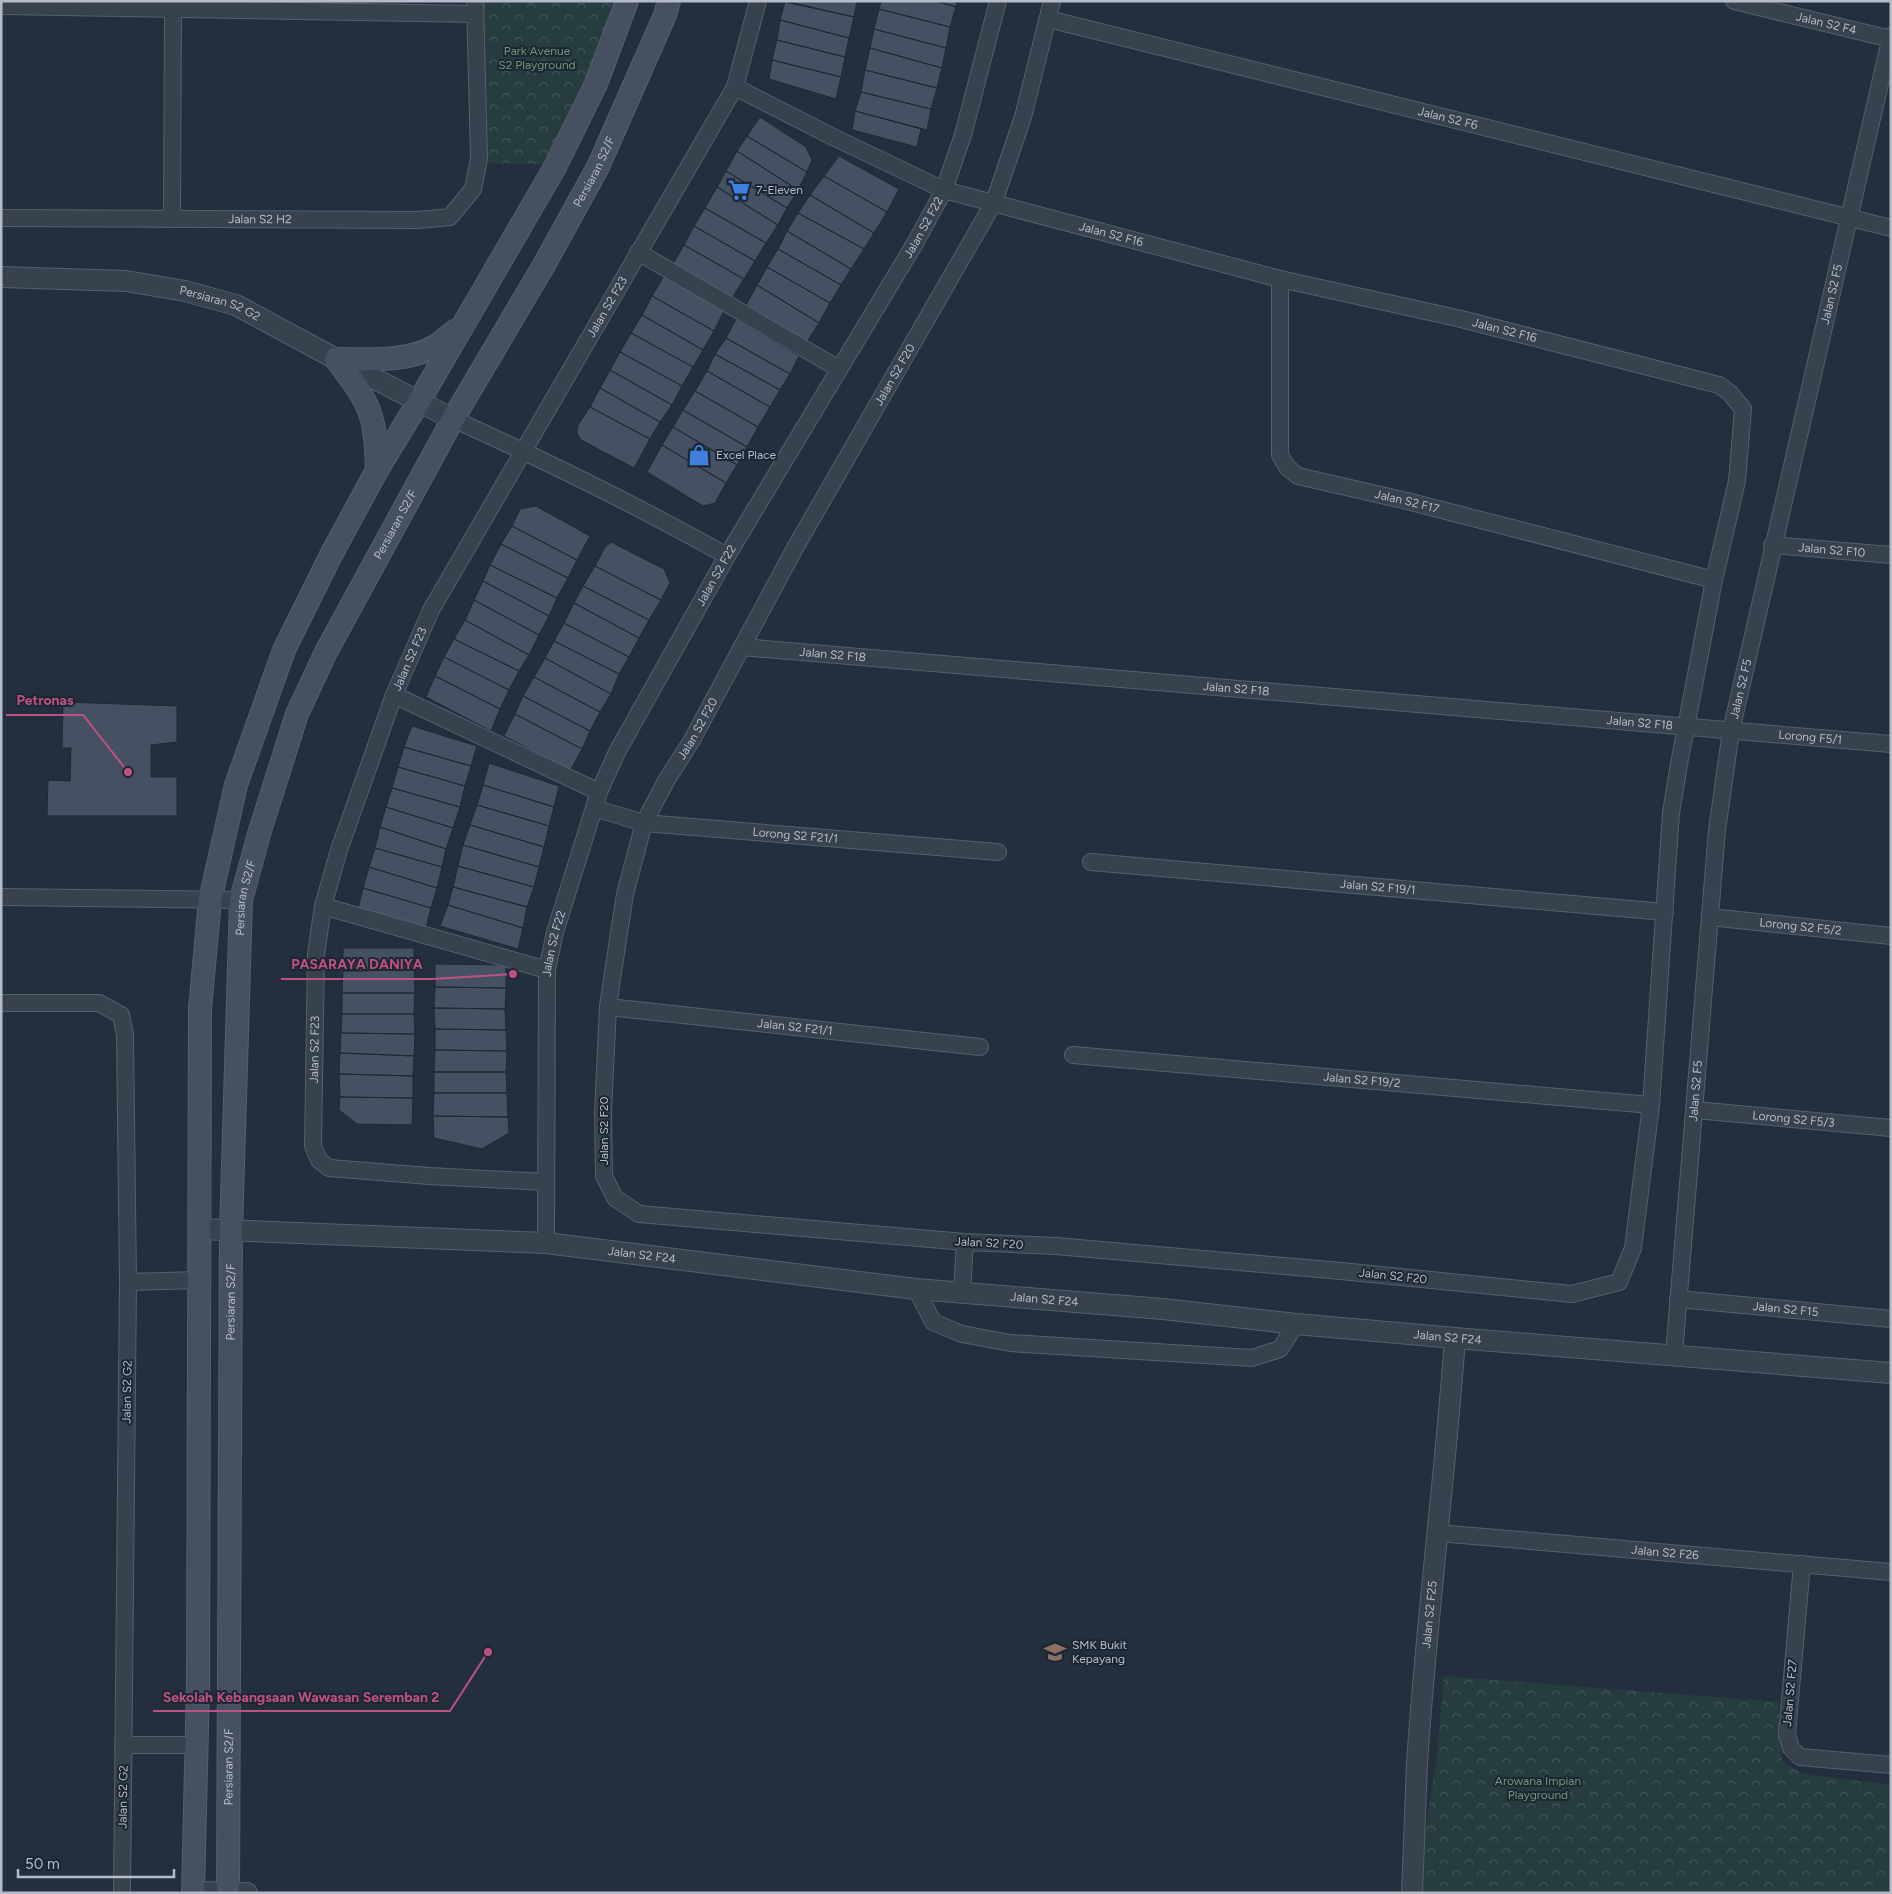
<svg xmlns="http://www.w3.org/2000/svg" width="1892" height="1894" viewBox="0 0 1892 1894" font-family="Figtree,sans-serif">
	<defs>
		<pattern id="park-crowns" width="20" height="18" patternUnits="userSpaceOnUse" patternTransform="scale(1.25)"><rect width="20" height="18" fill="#263c3f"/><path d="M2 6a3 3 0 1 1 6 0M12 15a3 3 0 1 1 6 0" fill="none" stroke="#435659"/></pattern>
	</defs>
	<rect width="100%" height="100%" fill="#242f3e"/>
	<path fill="url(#park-crowns)" d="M478,1H613L589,83L548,164L483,163Z
		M1444,1676L1779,1702V1732L1782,1761L1802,1774L1891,1785V1893H1416L1437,1755Z"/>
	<path fill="#455162" stroke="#1f2835" d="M785,1H857L854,17Z
		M881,1H936L956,7L950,27L879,9Z
		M936,1H957L956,7Z
		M785,2L854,17L849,38L780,20Z
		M879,9L950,27L946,48L874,29Z
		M780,20L849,38L845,57L777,40Z
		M874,29L946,48L942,68L870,48Z
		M777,40L845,57L841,77L772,60Z
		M870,48L942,68L937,88L865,70Z
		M772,60L841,77L836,99L769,79Z
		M865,70L937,88L931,109L861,92Z
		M861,92L931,109L927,130L855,111Z
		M855,111L921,129L917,147L852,130Z
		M760,117L806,147L812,160L807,172L747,136Z
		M747,136L807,172L798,190L737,151Z
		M737,151L798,190L787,208L726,171Z
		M839,156L899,189L887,212L824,176Z
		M726,171L787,208L778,225L717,187Z
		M824,176L887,212L874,233L810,195Z
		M717,187L778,225L766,243L705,208Z
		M810,195L874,233L864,249L798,213Z
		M705,208L766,243L755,261L694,226Z
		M798,213L864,249L851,269L787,231Z
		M694,226L755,261L744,279L684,245Z
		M787,231L851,269L841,285L778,249Z
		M684,245L744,279L732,298L673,264Z
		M778,249L841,285L830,303L767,267Z
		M767,267L830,303L819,323L757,285Z
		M664,276L724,311L714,331L652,296Z
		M757,285L819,323L807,342L746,305Z
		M652,296L714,331L703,350L642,315Z
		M642,315L703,350L693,367L631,333Z
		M736,319L799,356L790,374L726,338Z
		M631,333L693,367L682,386L620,352Z
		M726,338L790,374L780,390L715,354Z
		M620,352L682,386L672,405L610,370Z
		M715,354L780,390L770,407L707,371Z
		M610,370L672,405L660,422L600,388Z
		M707,371L770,407L758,427L695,391Z
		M600,388L660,422L650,439L590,407Z
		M695,391L758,427L747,447L683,410Z
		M590,407L650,439L634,468L581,440L577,433L578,425Z
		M683,410L747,447L737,465L673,427Z
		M673,427L737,465L726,483L662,445Z
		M662,445L726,483L715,503L703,506L647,472Z
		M536,506L590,536L577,560L512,526L520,509Z
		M512,526L577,560L568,578L501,544Z
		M611,542L664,569L670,583L661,600L595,566L605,547Z
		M501,544L568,578L557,598L490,565Z
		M490,565L557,598L549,616L483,581Z
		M595,566L661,600L649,620L583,586Z
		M483,581L549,616L539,635L474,600Z
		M583,586L649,620L639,638L574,603Z
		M474,600L539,635L529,655L465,620Z
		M574,603L639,638L629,657L564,623Z
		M465,620L529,655L519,671L454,639Z
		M564,623L629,657L619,674L554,641Z
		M454,639L519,671L509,690L444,657Z
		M554,641L619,674L611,694L545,658Z
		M444,657L509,690L500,709L435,676Z
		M545,658L611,694L600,712L534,677Z
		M435,676L500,709L491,731L426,697Z
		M534,677L600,712L590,731L523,696Z
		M523,696L590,731L582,749L515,714Z
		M63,702L177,706V742L151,745V777H177V816H47L48,780L70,781L71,748H62Z
		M515,714L582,749L570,771L504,736Z
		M412,726L477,746L471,766L404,747Z
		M404,747L471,766L465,786L398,767Z
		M489,763L559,786L554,807L483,785Z
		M398,767L465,786L460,807L392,788Z
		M483,785L554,807L549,826L477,805Z
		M392,788L460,807L453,828L386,807Z
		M477,805L549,826L544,847L470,825Z
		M386,807L453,828L446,849L380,827Z
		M470,825L544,847L539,867L463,845Z
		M380,827L446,849L442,867L375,848Z
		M463,845L539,867L534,887L458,866Z
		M375,848L442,867L437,888L369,867Z
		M458,866L534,887L527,907L453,887Z
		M369,867L437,888L431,908L363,888Z
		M453,887L527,907L523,928L448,905Z
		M363,888L431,908L426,928L358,909Z
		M448,905L523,928L518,949L440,926Z
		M343,948H414V970L343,971Z
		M435,964L506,965V988L435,987Z
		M414,970L415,993H342L343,971Z
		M435,987L506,988L505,1009L434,1008Z
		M342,993H415L414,1014H342Z
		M434,1008L505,1009L506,1030L435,1029Z
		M342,1014H414L415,1034L341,1033Z
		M435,1029L506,1030L507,1051L435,1050Z
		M341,1033L415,1034L414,1056L340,1053Z
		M435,1050L507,1051L506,1072H434Z
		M340,1053L414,1056L413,1076L339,1074Z
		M434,1072H506L507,1093H434Z
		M339,1074L413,1076V1098L340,1097Z
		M434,1093H507L508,1117L433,1116Z
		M340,1097L413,1098L412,1125L357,1124L339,1110Z
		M433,1116L508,1117L509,1133L482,1149L434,1138Z"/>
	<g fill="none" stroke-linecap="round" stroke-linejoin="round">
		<g stroke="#565f6c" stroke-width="18">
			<g id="minor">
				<path id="s1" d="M1734,1L1891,39"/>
				<path d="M1,6L475,14"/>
				<path id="s2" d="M1048,19L1891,228"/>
				<path id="s3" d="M735,87L833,137L944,190L1280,279L1457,318L1719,385L1730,393L1743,409L1737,481L1714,580L1679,764L1671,813L1651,1105L1633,1248L1619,1282L1572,1294L1341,1271L1056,1246L965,1242L639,1214L615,1198L604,1176L603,1112L608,1007L612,979L625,894L644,823L666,781L692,740L795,548L994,202L1023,117L1052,1"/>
				<path id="s4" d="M1,218L418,220L450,217L473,189L479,159L475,1"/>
				<path d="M172,219L173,1"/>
				<path d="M638,252L839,369"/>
				<path id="s5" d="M1280,279V455L1287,467L1298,476L1407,501L1714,580"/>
				<path d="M453,419C546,461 638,506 727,556"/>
				<path id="s6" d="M1772,545L1891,555"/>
				<path id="s7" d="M742,647L1891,744"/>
				<path d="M394,695L599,792"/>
				<path id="s8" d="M594,808L644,823L998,852"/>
				<path id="s9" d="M1091,862L1665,912"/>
				<path d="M1,897L241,900"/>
				<path d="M323,906L547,970"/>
				<path id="s10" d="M1710,917L1891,936"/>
				<path d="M1,1003H99L121,1015L125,1035L128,1282L122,1893"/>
				<path id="s11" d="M608,1007L980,1047"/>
				<path id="s12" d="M1073,1055L1651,1105"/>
				<path id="s13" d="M1695,1110L1891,1128"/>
				<path id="s14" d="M546,1182L429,1176L329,1168L319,1160L313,1146L316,954L323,906L339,850L394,695L431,610L735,87L758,1"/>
				<path id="s15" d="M546,1243L547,970L555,932L599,792L617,752L727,556L914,245L944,190L963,135L998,1"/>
				<path d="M128,1282L199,1280"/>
				<path d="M916,1289L933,1322L962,1334L1010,1343L1252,1358L1280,1349L1296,1324"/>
				<path d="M962,1291L965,1242"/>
				<path id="s16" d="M1678,1299L1891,1319"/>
				<path id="s17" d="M1674,1355L1717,830L1731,731L1891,36"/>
				<path id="s18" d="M1438,1533L1891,1572"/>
				<path d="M1802,1564L1787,1734L1791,1748L1800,1757L1891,1765"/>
				<path d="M123,1745H197"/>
			</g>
		</g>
		<g stroke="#565f6c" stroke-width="22">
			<g id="tertiary">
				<path id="s19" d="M1,277L126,281L185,291L236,305L336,359L453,419"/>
				<path id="s20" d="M199,1229L546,1243L916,1289L1163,1309L1296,1324L1455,1338L1891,1373"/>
				<path d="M193,1892L247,1893"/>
				<path id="s21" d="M1412,1893C1414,1850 1415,1807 1417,1764C1426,1622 1445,1480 1455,1338"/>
			</g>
		</g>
		<g stroke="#565f6c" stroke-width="24">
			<g id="secondary">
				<path d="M336,359C368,359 408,363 437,345C443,341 449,335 455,331"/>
				<path d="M336,359C345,372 356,384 363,398C376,419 376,446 377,470"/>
				<path d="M193,1893L198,1685L200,1009L210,900L236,785L284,650L331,555L377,470L418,403L555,167L596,84L627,1"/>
				<path id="s22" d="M228,1893L231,1231L241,900L259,834L297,714L326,652L453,419L544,265L598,167L665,15L669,1"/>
			</g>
		</g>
		<use href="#minor" stroke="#38414e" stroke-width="16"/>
		<use href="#tertiary" stroke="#38414e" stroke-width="20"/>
		<use href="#secondary" stroke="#465061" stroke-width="22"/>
	</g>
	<defs>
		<g id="supermarket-bare" transform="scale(1.725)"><path d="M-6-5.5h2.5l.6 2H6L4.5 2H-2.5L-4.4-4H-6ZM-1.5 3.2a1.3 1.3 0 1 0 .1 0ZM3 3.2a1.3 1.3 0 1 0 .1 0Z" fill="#3f7fe0" stroke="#1d2633" stroke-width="2.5" paint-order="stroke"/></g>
		<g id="shop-bare" transform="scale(1.725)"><path d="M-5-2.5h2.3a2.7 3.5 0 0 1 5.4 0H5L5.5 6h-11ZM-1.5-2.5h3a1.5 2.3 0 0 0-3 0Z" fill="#3f7fe0" stroke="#1d2633" stroke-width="2.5" paint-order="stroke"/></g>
		<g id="school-bare" transform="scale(1.725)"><path d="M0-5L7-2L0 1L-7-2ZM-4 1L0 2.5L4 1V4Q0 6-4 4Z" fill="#8d6e63" stroke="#1d2633" stroke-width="2.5" paint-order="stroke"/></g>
	</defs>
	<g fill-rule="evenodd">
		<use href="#supermarket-bare" x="739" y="190"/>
		<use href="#shop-bare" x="699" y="455"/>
		<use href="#school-bare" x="1055" y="1652"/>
	</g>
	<g text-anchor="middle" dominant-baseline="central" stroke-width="4" stroke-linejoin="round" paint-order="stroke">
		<g font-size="12" fill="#b4bcc9" stroke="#1d2633">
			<text stroke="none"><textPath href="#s1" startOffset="95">Jalan S2 F4</textPath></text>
			<text stroke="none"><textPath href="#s2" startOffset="412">Jalan S2 F6</textPath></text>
			<text stroke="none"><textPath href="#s22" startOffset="1806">Persiaran S2/F</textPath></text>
			<text stroke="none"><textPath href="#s4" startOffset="259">Jalan S2 H2</textPath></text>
			<text stroke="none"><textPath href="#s15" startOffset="1110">Jalan S2 F22</textPath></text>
			<text stroke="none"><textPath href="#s3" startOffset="406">Jalan S2 F16</textPath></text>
			<text stroke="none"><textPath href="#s17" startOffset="1075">Jalan S2 F5</textPath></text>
			<text stroke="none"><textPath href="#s19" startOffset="222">Persiaran S2 G2</textPath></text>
			<text stroke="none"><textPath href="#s14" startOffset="1152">Jalan S2 F23</textPath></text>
			<text stroke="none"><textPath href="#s3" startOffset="811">Jalan S2 F16</textPath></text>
			<text stroke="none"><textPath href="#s3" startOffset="3860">Jalan S2 F20</textPath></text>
			<text stroke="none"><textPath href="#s5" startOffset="316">Jalan S2 F17</textPath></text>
			<text stroke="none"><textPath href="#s22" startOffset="1401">Persiaran S2/F</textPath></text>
			<text stroke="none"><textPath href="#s6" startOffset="60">Jalan S2 F10</textPath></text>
			<text stroke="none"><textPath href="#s15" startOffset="705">Jalan S2 F22</textPath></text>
			<text stroke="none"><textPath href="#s7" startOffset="91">Jalan S2 F18</textPath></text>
			<text stroke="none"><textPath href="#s14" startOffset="748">Jalan S2 F23</textPath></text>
			<text stroke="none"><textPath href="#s7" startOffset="496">Jalan S2 F18</textPath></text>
			<text stroke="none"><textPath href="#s17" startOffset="670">Jalan S2 F5</textPath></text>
			<text stroke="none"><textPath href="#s7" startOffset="901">Jalan S2 F18</textPath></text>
			<text stroke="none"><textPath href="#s3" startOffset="3455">Jalan S2 F20</textPath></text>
			<text stroke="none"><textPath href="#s7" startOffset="1072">Lorong F5/1</textPath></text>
			<text stroke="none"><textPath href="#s8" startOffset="204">Lorong S2 F21/1</textPath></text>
			<text stroke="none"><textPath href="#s9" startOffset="288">Jalan S2 F19/1</textPath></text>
			<text stroke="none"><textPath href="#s22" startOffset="996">Persiaran S2/F</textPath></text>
			<text stroke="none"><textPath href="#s10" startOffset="91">Lorong S2 F5/2</textPath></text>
			<text stroke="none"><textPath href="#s15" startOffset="300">Jalan S2 F22</textPath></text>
			<text stroke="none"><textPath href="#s11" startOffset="188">Jalan S2 F21/1</textPath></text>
			<text stroke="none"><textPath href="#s14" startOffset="342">Jalan S2 F23</textPath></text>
			<text stroke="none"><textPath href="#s12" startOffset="290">Jalan S2 F19/2</textPath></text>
			<text stroke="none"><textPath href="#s17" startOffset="265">Jalan S2 F5</textPath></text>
			<text stroke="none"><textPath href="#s13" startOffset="99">Lorong S2 F5/3</textPath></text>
			<text transform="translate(604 1131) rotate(-90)">Jalan S2 F20</text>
			<text transform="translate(989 1243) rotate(3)">Jalan S2 F20</text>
			<text stroke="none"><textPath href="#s20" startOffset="444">Jalan S2 F24</textPath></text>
			<text transform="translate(1393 1276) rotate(6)">Jalan S2 F20</text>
			<text stroke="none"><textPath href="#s20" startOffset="849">Jalan S2 F24</textPath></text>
			<text stroke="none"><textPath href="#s22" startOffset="591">Persiaran S2/F</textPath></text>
			<text stroke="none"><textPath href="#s16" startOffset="108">Jalan S2 F15</textPath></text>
			<text stroke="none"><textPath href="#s20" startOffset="1254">Jalan S2 F24</textPath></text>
			<text transform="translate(127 1392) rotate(-89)">Jalan S2 G2</text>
			<text stroke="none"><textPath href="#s18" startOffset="228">Jalan S2 F26</textPath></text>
			<text stroke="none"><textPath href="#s21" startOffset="279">Jalan S2 F25</textPath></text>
			<text transform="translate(1790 1693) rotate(-85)">Jalan S2 F27</text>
			<text stroke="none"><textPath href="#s22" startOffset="126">Persiaran S2/F</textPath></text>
			<text transform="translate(123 1797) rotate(-89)">Jalan S2 G2</text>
		</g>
		<g font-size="12" fill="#6b9a76" stroke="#1d2633">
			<text x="537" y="51">Park Avenue<tspan x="537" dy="14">S2 Playground</tspan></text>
			<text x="1538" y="1781">Arowana Impian<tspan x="1538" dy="14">Playground</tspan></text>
		</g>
		<g font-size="12" fill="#b4bcc9" stroke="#1d2633" text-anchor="start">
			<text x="756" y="190">7-Eleven</text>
			<text x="716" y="455">Excel Place</text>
			<text x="1072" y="1645">SMK Bukit<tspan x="1072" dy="14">Kepayang</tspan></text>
		</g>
	</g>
	<path fill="none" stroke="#bd5182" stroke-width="2" d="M128 772L83 715H6M513 974L433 979H281M488 1652L450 1711H153"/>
	<g fill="#bd5182" stroke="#1d2633" stroke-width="2">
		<circle cx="128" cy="772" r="5"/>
		<circle cx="513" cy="974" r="5"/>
		<circle cx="488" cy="1652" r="5"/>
	</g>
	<g font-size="14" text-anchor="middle" font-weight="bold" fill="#bd5182" stroke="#1d2633" stroke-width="4" stroke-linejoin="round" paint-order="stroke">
		<text x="45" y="705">Petronas</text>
		<text x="357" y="969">PASARAYA DANIYA</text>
		<text x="301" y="1702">Sekolah Kebangsaan Wawasan Seremban 2</text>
	</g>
	<rect width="1892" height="1894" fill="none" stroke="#b4bcc9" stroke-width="5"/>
	<path d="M18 1869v8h156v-8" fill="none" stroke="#b4bcc9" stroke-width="2.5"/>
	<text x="25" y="1869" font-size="15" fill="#b4bcc9" stroke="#1d2633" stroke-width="4" paint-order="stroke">50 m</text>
</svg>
